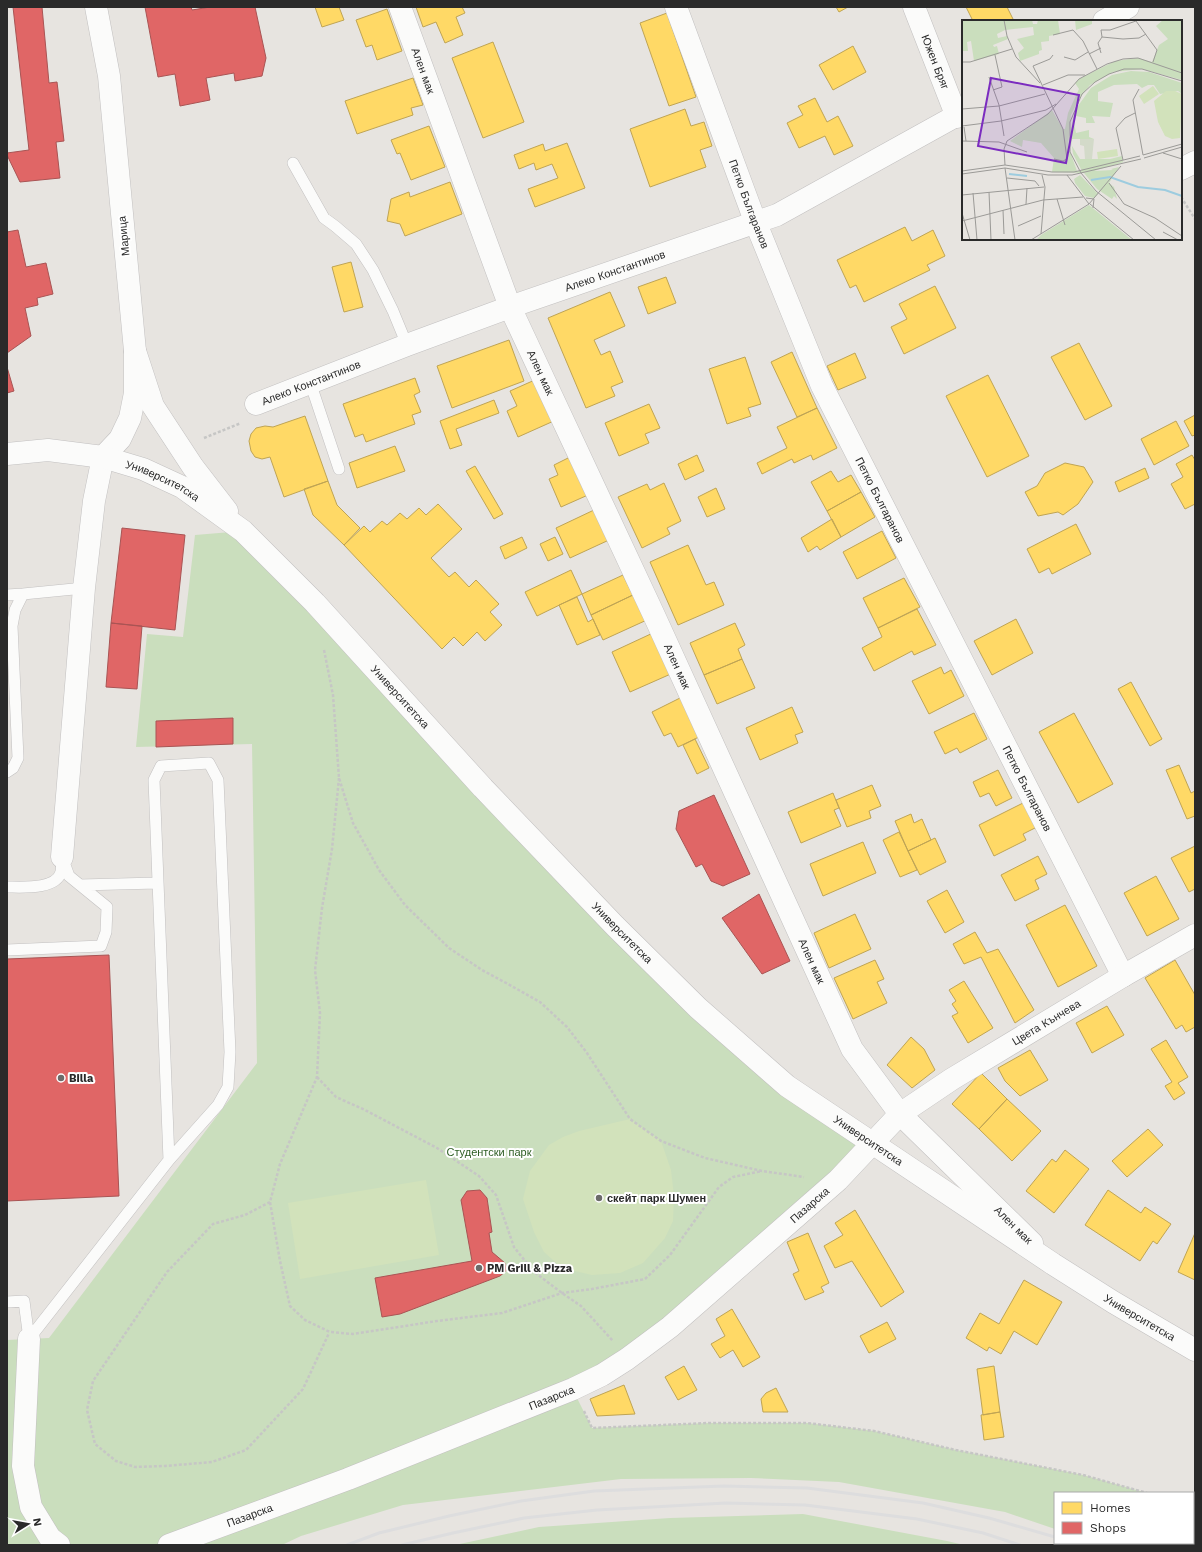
<svg xmlns="http://www.w3.org/2000/svg" width="1202" height="1552" viewBox="0 0 1202 1552" font-family="'Work Sans',sans-serif">
	<rect width="100%" height="100%" fill="#e7e4e0"/>
	<path fill="#cadebd" d="M243,531L615,926L872,1145L743,1263L573,1390L592,1428L709,1423H807L874,1431L956,1450L1083,1475L1147,1493H1055V1529L1005,1512L839,1482L751,1478L621,1479L403,1505L301,1536L282,1545H7V1340L49,1338L257,1063L252,744L136,747L147,634L183,637L195,535Z
		M1193,1506L1195,1507V1545H1101L1095,1543H1193Z
		M803,1514L947,1541L964,1545H455L539,1527L670,1518Z"/>
	<path fill="#d2e2bb" d="M630,1119L661,1141L671,1170L674,1196L673,1221L665,1238L643,1263L620,1273L592,1275L562,1268L544,1252L534,1232L523,1199L530,1171L549,1145L563,1137L579,1131Z
		M426,1180L439,1255L300,1279L288,1203Z"/>
	<path fill="#ffd966" stroke="#bfa454" d="M315,7H339L344,20L322,27Z
		M416,7H462L465,13L456,17L463,35L445,43L436,22L423,27Z
		M836,7H848L839,12Z
		M966,7H1007L1014,21H973Z
		M387,9L402,51L377,60L372,45L366,47L356,20Z
		M667,13L696,97L669,106L640,23Z
		M493,42L524,122L483,138L452,58Z
		M853,46L866,72L833,90L819,65Z
		M413,78L423,105L411,108L413,115L357,134L345,101Z
		M815,98L827,122L838,116L853,146L834,155L825,136L799,148L787,123L803,115L798,106Z
		M685,109L691,126L704,122L712,146L700,150L706,167L650,187L630,129Z
		M429,126L445,167L411,180L400,153L397,154L391,140Z
		M567,143L585,188L535,207L528,189L558,178L552,164L536,170L534,163L519,169L514,155L543,144L545,151Z
		M450,182L462,214L405,236L400,224L387,221L391,199L409,192L410,197Z
		M905,227L912,241L933,230L945,256L927,265L930,270L864,302L856,285L850,288L837,260Z
		M351,262L363,307L344,312L332,267Z
		M666,277L676,303L648,314L638,287Z
		M935,286L956,328L904,354L891,327L907,319L899,304Z
		M610,292L625,326L594,340L601,355L610,351L623,382L611,387L615,396L586,408L548,318Z
		M509,340L524,381L452,408L437,366Z
		M1079,343L1112,406L1085,420L1051,357Z
		M792,352L817,408L797,417L771,362Z
		M855,353L866,378L838,390L827,366Z
		M745,357L761,404L748,408L751,416L727,424L709,369Z
		M988,375L1029,456L987,477L946,396Z
		M415,378L420,392L414,395L421,412L412,415L415,424L366,442L363,434L355,437L343,404Z
		M537,379L556,420L518,437L507,411L517,406L510,391Z
		M494,400L499,413L456,429L462,445L450,449L440,421Z
		M649,404L660,428L645,434L649,443L619,456L605,423Z
		M817,408L837,448L813,460L811,455L794,463L792,459L762,474L757,463L787,448L777,427Z
		M1195,415V435L1192,436L1184,421Z
		M305,416L328,481L284,497L270,457L262,459L255,457L251,451L249,441L251,434L256,428L265,426L273,427Z
		M1176,421L1189,446L1154,465L1141,439Z
		M395,446L405,471L357,488L349,463Z
		M697,455L704,471L685,480L678,464Z
		M1192,455L1195,460V504L1185,509L1171,484L1183,477L1176,464Z
		M570,457L588,495L561,507L549,479L558,475L554,465Z
		M1065,463L1084,467L1093,482L1078,504L1063,515L1058,512L1038,516L1025,492L1037,486L1045,473Z
		M475,466L503,514L494,519L466,471Z
		M1145,468L1149,478L1119,492L1115,482Z
		M831,471L838,482L851,475L861,492L827,511L811,482Z
		M328,481L337,505L360,528L344,545L313,515L304,489Z
		M664,483L681,521L667,528L670,534L642,548L618,497L647,484L650,490Z
		M716,488L725,509L707,517L698,497Z
		M861,492L875,517L841,537L827,511Z
		M438,504L462,529L431,558L449,577L455,572L469,587L476,580L499,604L490,612L502,625L485,641L477,632L463,646L454,637L442,649L344,545L364,526L370,532L382,521L387,525L400,513L407,519L419,508L426,515Z
		M594,510L609,540L570,558L556,528Z
		M832,519L841,537L820,550L817,546L808,552L801,538Z
		M1076,524L1091,554L1052,574L1049,568L1039,573L1027,549Z
		M882,531L896,558L857,579L843,552Z
		M522,537L527,548L505,559L500,547Z
		M555,537L563,554L548,561L540,544Z
		M688,545L706,585L714,582L724,605L678,625L650,562Z
		M571,570L582,594L537,616L525,592Z
		M623,575L633,595L591,615L582,594Z
		M904,578L920,607L878,628L863,598Z
		M637,593L649,619L603,640L591,615Z
		M577,597L588,622L593,619L600,635L577,645L559,605Z
		M917,609L936,645L914,655L912,651L874,671L862,648L882,637L878,628Z
		M1016,619L1033,653L992,675L974,641Z
		M735,623L745,645L738,649L742,659L704,675L690,643Z
		M655,632L673,673L630,692L612,652Z
		M742,659L755,688L717,704L704,675Z
		M941,667L944,674L951,670L964,696L929,714L912,681Z
		M1131,682L1162,739L1150,746L1118,689Z
		M682,697L701,736L678,747L671,733L664,736L652,712Z
		M792,707L803,732L795,735L798,743L760,760L746,728Z
		M974,713L987,739L960,753L957,748L945,754L934,732Z
		M1074,713L1113,784L1078,803L1039,732Z
		M695,739L709,768L697,774L683,745Z
		M1179,765L1191,793L1195,791V816L1187,819L1166,770Z
		M998,770L1012,798L996,806L989,793L980,797L973,782Z
		M872,785L881,806L869,811L871,818L847,827L836,800Z
		M833,793L839,808L834,810L841,826L801,843L788,812Z
		M1025,802L1037,827L1023,834L1026,840L994,856L979,825Z
		M911,814L914,823L922,819L931,840L908,851L895,821Z
		M899,832L917,870L900,877L883,840Z
		M935,838L946,862L920,875L908,851Z
		M863,842L876,873L823,896L810,864Z
		M1195,846V889L1189,892L1171,858Z
		M1038,856L1047,874L1035,880L1039,889L1015,901L1001,875Z
		M1156,876L1179,919L1147,936L1124,893Z
		M947,890L964,922L945,933L927,901Z
		M1065,905L1097,966L1058,987L1026,925Z
		M855,914L871,949L829,968L814,933Z
		M975,932L987,953L998,949L1034,1010L1015,1023L981,957L964,964L953,944Z
		M875,960L884,979L877,982L887,1003L853,1019L834,978Z
		M1175,960L1195,995V1027L1186,1032L1182,1025L1176,1029L1145,978Z
		M964,981L993,1028L968,1043L952,1016L958,1013L952,1004L956,1001L949,990Z
		M1107,1006L1124,1035L1092,1053L1076,1023Z
		M911,1037L924,1049L935,1070L912,1088L887,1065Z
		M1166,1040L1188,1077L1178,1083L1185,1093L1174,1100L1165,1086L1172,1082L1151,1049Z
		M1030,1050L1048,1080L1020,1096L1005,1081L998,1068Z
		M981,1073L1007,1099L979,1129L952,1104Z
		M1007,1099L1041,1131L1012,1161L979,1129Z
		M1148,1129L1163,1145L1127,1177L1112,1161Z
		M1065,1150L1089,1169L1054,1213L1026,1191L1052,1159L1056,1162Z
		M1108,1190L1141,1213L1145,1207L1171,1224L1157,1244L1153,1241L1140,1261L1085,1225Z
		M855,1210L904,1292L881,1307L852,1261L835,1268L824,1246L843,1235L835,1223Z
		M808,1233L829,1283L821,1287L824,1292L805,1300L793,1274L799,1271L787,1242Z
		M1195,1233V1280L1178,1272Z
		M1024,1280L1062,1302L1037,1345L1014,1331L1001,1354L989,1347L987,1351L966,1338L980,1313L999,1324Z
		M732,1309L760,1357L743,1367L733,1350L720,1358L711,1344L725,1336L716,1319Z
		M887,1322L896,1339L869,1353L860,1336Z
		M684,1366L697,1390L678,1400L665,1377Z
		M994,1366L1000,1412L983,1415L977,1369Z
		M624,1385L635,1414L597,1416L590,1399Z
		M776,1388L788,1412H763L761,1399L766,1393Z
		M1000,1412L1004,1437L984,1440L981,1415Z"/>
	<path fill="#e06666" stroke="#a95454" d="M13,7H42L49,83L57,82L64,141L56,142L60,178L20,182L7,155V153L29,150Z
		M145,7H191L192,10L210,7H255L266,58L262,76L235,81L234,73L206,78L210,100L180,106L175,74L158,77Z
		M18,230L26,267L46,263L53,294L37,298L38,305L25,308L31,336L7,353V232Z
		M7,367L14,391L7,393Z
		M122,528L185,535L175,630L111,623Z
		M111,623L142,626L137,689L106,687Z
		M233,718V744L156,747V721Z
		M714,795L750,874L723,886L711,881L702,864L696,867L676,829L679,811Z
		M759,894L790,961L762,974L722,918Z
		M109,955L119,1196L7,1201V959Z
		M480,1190L487,1198L492,1232L489,1233L492,1252L505,1263L506,1271L500,1276L400,1314L382,1317L375,1278L472,1261L461,1200L467,1191Z"/>
	<g fill="none" stroke-linecap="round" stroke-linejoin="round">
		<g stroke="#c2c0c0" stroke-width="12">
			<path id="service" d="M293,163L324,218L335,226L356,244L373,270L393,311L407,345
				M310,382L339,469
				M7,595L23,594
				M7,772L13,768L18,758L12,626L15,610L23,594L84,588
				M80,885L157,883
				M7,887C22,887 56,890 61,872C62,868 61,864 62,860
				M7,950L101,946L106,932L107,907L69,876L62,857
				M7,1302L24,1301L29,1339
				M29,1339L169,1160L218,1105L228,1087L230,1052L218,780L209,763L161,766L154,780L169,1160"/>
		</g>
		<g stroke="#c2c0c0" stroke-width="23">
			<g id="minor">
				<path id="s1" d="M400,7L510,307L653,613L852,1049L900,1114L1032,1243"/>
				<path id="s2" d="M676,7L755,221L822,386L1123,976"/>
				<path id="s3" d="M914,7L957,117"/>
				<path d="M1104,21L1128,7"/>
				<path d="M1181,169L1195,162"/>
				<path id="s4" d="M256,404L407,345L510,307L777,215L963,112"/>
				<path d="M62,857L84,588L94,501L103,457L120,439L130,418L135,393V351L109,76L96,7"/>
				<path d="M29,1339L23,1466L31,1507L50,1538L59,1545"/>
				<path id="s5" d="M169,1545L348,1479L573,1389L602,1375L627,1359L670,1327L838,1180L900,1114L952,1079L1123,976L1195,935"/>
			</g>
		</g>
		<g stroke="#c2c0c0" stroke-width="23">
			<g id="tertiary">
				<path d="M135,351L153,406L193,467L227,511"/>
				<path id="s6" d="M7,454L48,450L103,457L143,469L182,487L243,531L315,603L483,788L615,926L698,1008L787,1086L1053,1264L1113,1302L1195,1350"/>
			</g>
		</g>
		<path stroke="#c6c6c5" stroke-width="2.5" stroke-dasharray="3 2" stroke-linecap="butt" d="M1181,197L1195,219
			M204,438L241,423
			M324,650L333,695L339,778L353,823L379,870L405,905L449,948L482,970L508,984L540,1002L567,1027L587,1053L630,1119L661,1141L705,1158L762,1171L804,1177
			M339,778L332,849L322,908L315,970L320,1013L317,1077L280,1164L270,1202L280,1261L290,1306L305,1320L330,1332L353,1334L437,1321L502,1313L562,1293L592,1289L645,1279L670,1255L719,1187L733,1177L762,1171
			M317,1077L336,1097L365,1110L437,1148L479,1176L496,1195L514,1247L533,1271L562,1293L581,1306L613,1341
			M270,1202L245,1215L213,1224L167,1272L93,1381L87,1410L95,1444L116,1461L135,1467L165,1466L212,1462L246,1450L303,1389L329,1333
			M584,1411L592,1428L709,1423H807L874,1431L956,1450L1083,1475L1147,1493
			M1193,1506L1195,1507"/>
		<use href="#service" stroke="#fbfbfa" stroke-width="11"/>
		<use href="#minor" stroke="#fbfbfa" stroke-width="22"/>
		<use href="#tertiary" stroke="#fbfbfa" stroke-width="22"/>
		<path stroke="#ddddde" stroke-width="3" d="M1072,1543L1078,1545
			M347,1545L379,1533L449,1516L521,1501L594,1491L724,1486L807,1488L923,1503L989,1518L1055,1537
			M402,1545L453,1533L524,1518L597,1510L726,1503L805,1505L917,1519L983,1533L1020,1545"/>
	</g>
	<g fill="#6c6b6a" stroke="#fff" stroke-width="1.5">
		<circle cx="61" cy="1078" r="4"/>
		<circle cx="599" cy="1198" r="4"/>
		<circle cx="479" cy="1268" r="4"/>
	</g>
	<g text-anchor="middle" dominant-baseline="central" stroke-width="4" stroke-linejoin="round" paint-order="stroke">
		<g font-size="11" fill="#2a2a2a" stroke="#fff">
			<text stroke="none"><textPath href="#s3" startOffset="59">Южен Бряг</textPath></text>
			<text stroke="none"><textPath href="#s1" startOffset="68">Ален мак</textPath></text>
			<text stroke="none"><textPath href="#s2" startOffset="210">Петко Българанов</textPath></text>
			<text transform="translate(124 236) rotate(-96)">Марица</text>
			<text stroke="none"><textPath href="#s4" startOffset="383">Алеко Константинов</textPath></text>
			<text stroke="none"><textPath href="#s1" startOffset="392">Ален мак</textPath></text>
			<text stroke="none"><textPath href="#s4" startOffset="59">Алеко Константинов</textPath></text>
			<text stroke="none"><textPath href="#s6" startOffset="161">Университетска</textPath></text>
			<text stroke="none"><textPath href="#s2" startOffset="534">Петко Българанов</textPath></text>
			<text stroke="none"><textPath href="#s1" startOffset="716">Ален мак</textPath></text>
			<text stroke="none"><textPath href="#s6" startOffset="485">Университетска</textPath></text>
			<text stroke="none"><textPath href="#s2" startOffset="858">Петко Българанов</textPath></text>
			<text stroke="none"><textPath href="#s6" startOffset="809">Университетска</textPath></text>
			<text stroke="none"><textPath href="#s1" startOffset="1040">Ален мак</textPath></text>
			<text stroke="none"><textPath href="#s5" startOffset="1035">Цвета Кънчева</textPath></text>
			<text stroke="none"><textPath href="#s6" startOffset="1132">Университетска</textPath></text>
			<text stroke="none"><textPath href="#s5" startOffset="734">Пазарска</textPath></text>
			<text stroke="none"><textPath href="#s1" startOffset="1376">Ален мак</textPath></text>
			<text stroke="none"><textPath href="#s6" startOffset="1456">Университетска</textPath></text>
			<text stroke="none"><textPath href="#s5" startOffset="410">Пазарска</textPath></text>
			<text stroke="none"><textPath href="#s5" startOffset="86">Пазарска</textPath></text>
		</g>
		<g font-size="11" font-weight="bold" fill="#2a2a2a" stroke="#fff" text-anchor="start">
			<text x="69" y="1078">Billa</text>
			<text x="607" y="1198">скейт парк Шумен</text>
			<text x="487" y="1268">PM Grill &amp; Pizza</text>
		</g>
		<g font-size="11" fill="#2d5d23" stroke="#fff">
			<text x="489" y="1152">Студентски парк</text>
		</g>
	</g>
	<g transform="translate(962 20)">
		<rect width="220" height="220" fill="#e7e4e0"/>
		<path d="M0,0H70L71,4H75L76,0H96L98,14L87,16V21L79,22L80,30L77,31V34L58,41L56,33L62,28L55,19L72,15L71,7L43,10L35,14L36,18L45,16L46,19L31,25L32,27L35,26L37,34L12,41L9,21L5,22L6,31H0ZM113,0H130V4L114,10ZM201,0H220V60L180,49L151,52L128,65L117,79L109,95L106,126L115,151H120L111,134L108,113L113,90L129,68L150,55L169,51L187,52L220,63V74L216,71L198,74L192,65H186L180,68L175,64L152,65L136,72V81L151,83L148,97L130,96L133,103H124V98L114,96L112,102L114,113L127,110V117L132,119H110V126L118,139H148L160,136L161,142L147,146L175,138L132,151L151,150L149,149L157,147L147,163L152,167L155,179L152,176L150,179L135,169L122,153L90,152L92,138L79,123L61,120L60,127L48,121L90,90L101,109H103L106,93L117,69L113,63L117,59L153,41L176,38L190,42L197,25L206,19L194,6ZM118,155L136,174L132,178L123,176L113,163L112,159ZM127,185L170,220H74L79,215Z" fill="#cadebd"/>
		<path d="M118,119H132L130,139H123L122,126L118,125Z" fill="#d3dac9"/>
		<path d="M191,66L197,74L182,84L177,76ZM204,71H213L220,74L218,118L210,119L203,116L196,102L192,81ZM155,129L156,136L136,139L135,132Z" fill="#d2e2bb"/>
		<path fill="none" stroke="#9dccdf" stroke-width="2" d="M47,154L65,156M129,160L148,157L176,167L203,170L220,176"/>
		<path fill="none" stroke="#9b9a97" stroke-width="1" d="M42,0L45,16L54,37L78,63M174,1L195,30L191,42M91,15L111,10L121,21L135,49M140,17L161,19L177,18L184,14M139,33L136,23L140,17L139,10H148L174,1M127,34L139,28M91,35L88,39L71,46L101,109L105,139L101,141L92,139M102,37L113,40L126,32M0,42H8L50,29M27,57L37,85L42,116M81,65L106,55H123M177,69L171,80L181,135M31,70L40,67L33,35M0,89L37,86L83,74M0,106L39,101L84,90L94,84M2,107L4,121M0,121L37,122L65,132M201,133L220,139M181,135L220,124M182,138L220,127M161,140L154,108L163,98L173,93M43,145L42,129L45,121L86,94L117,59L145,44L161,39L176,38L220,53M43,148L53,220M0,151L43,145L90,152H112L178,136M0,154L43,148L86,155H110L179,139M105,155L127,184M45,158L73,161L77,166M147,163L162,184L193,198L220,216M27,172L29,220M11,173L15,220M0,175L82,167M124,178L132,179L131,188M95,179L103,205M64,184L65,168M128,184L172,220M41,190L42,214M0,193L8,220M0,201L81,180L121,177M56,206L79,196M201,212L216,220M79,214L83,167L80,155M69,220L127,184L159,146M194,220L134,171L119,153L108,132V102L120,74L133,62L147,54L162,49H180L220,61"/>
		<path fill="#7b2cbf" fill-opacity="0.15" stroke="#7b2cbf" stroke-width="2" d="M29,58L117,75L104,143L16,126Z"/>
		<rect width="220" height="220" fill="none" stroke="#2a2a2a" stroke-width="2"/>
	</g>
	<rect width="1202" height="1552" fill="none" stroke="#2a2a2a" stroke-width="16"/>
	<rect x="1054" y="1492" width="140" height="52" fill="#ffffff" stroke="#aaaaaa"/>
	<rect x="1062" y="1502" width="20" height="12" fill="#ffd966" stroke="#aaaaaa"/>
	<text x="1090" y="1512" font-size="12" fill="#2a2a2a">Homes</text>
	<rect x="1062" y="1522" width="20" height="12" fill="#e06666" stroke="#aaaaaa"/>
	<text x="1090" y="1532" font-size="12" fill="#2a2a2a">Shops</text>
	<g transform="translate(28 1524) rotate(79)" stroke="#ffffff" stroke-width="3" paint-order="stroke">
	<path d="M0-3L7 15L0 10L-7 15Z" fill="#2a2a2a"/>
	<text y="-6" font-size="11" font-weight="bold" text-anchor="middle" fill="#2a2a2a">N</text>
	</g>
</svg>
